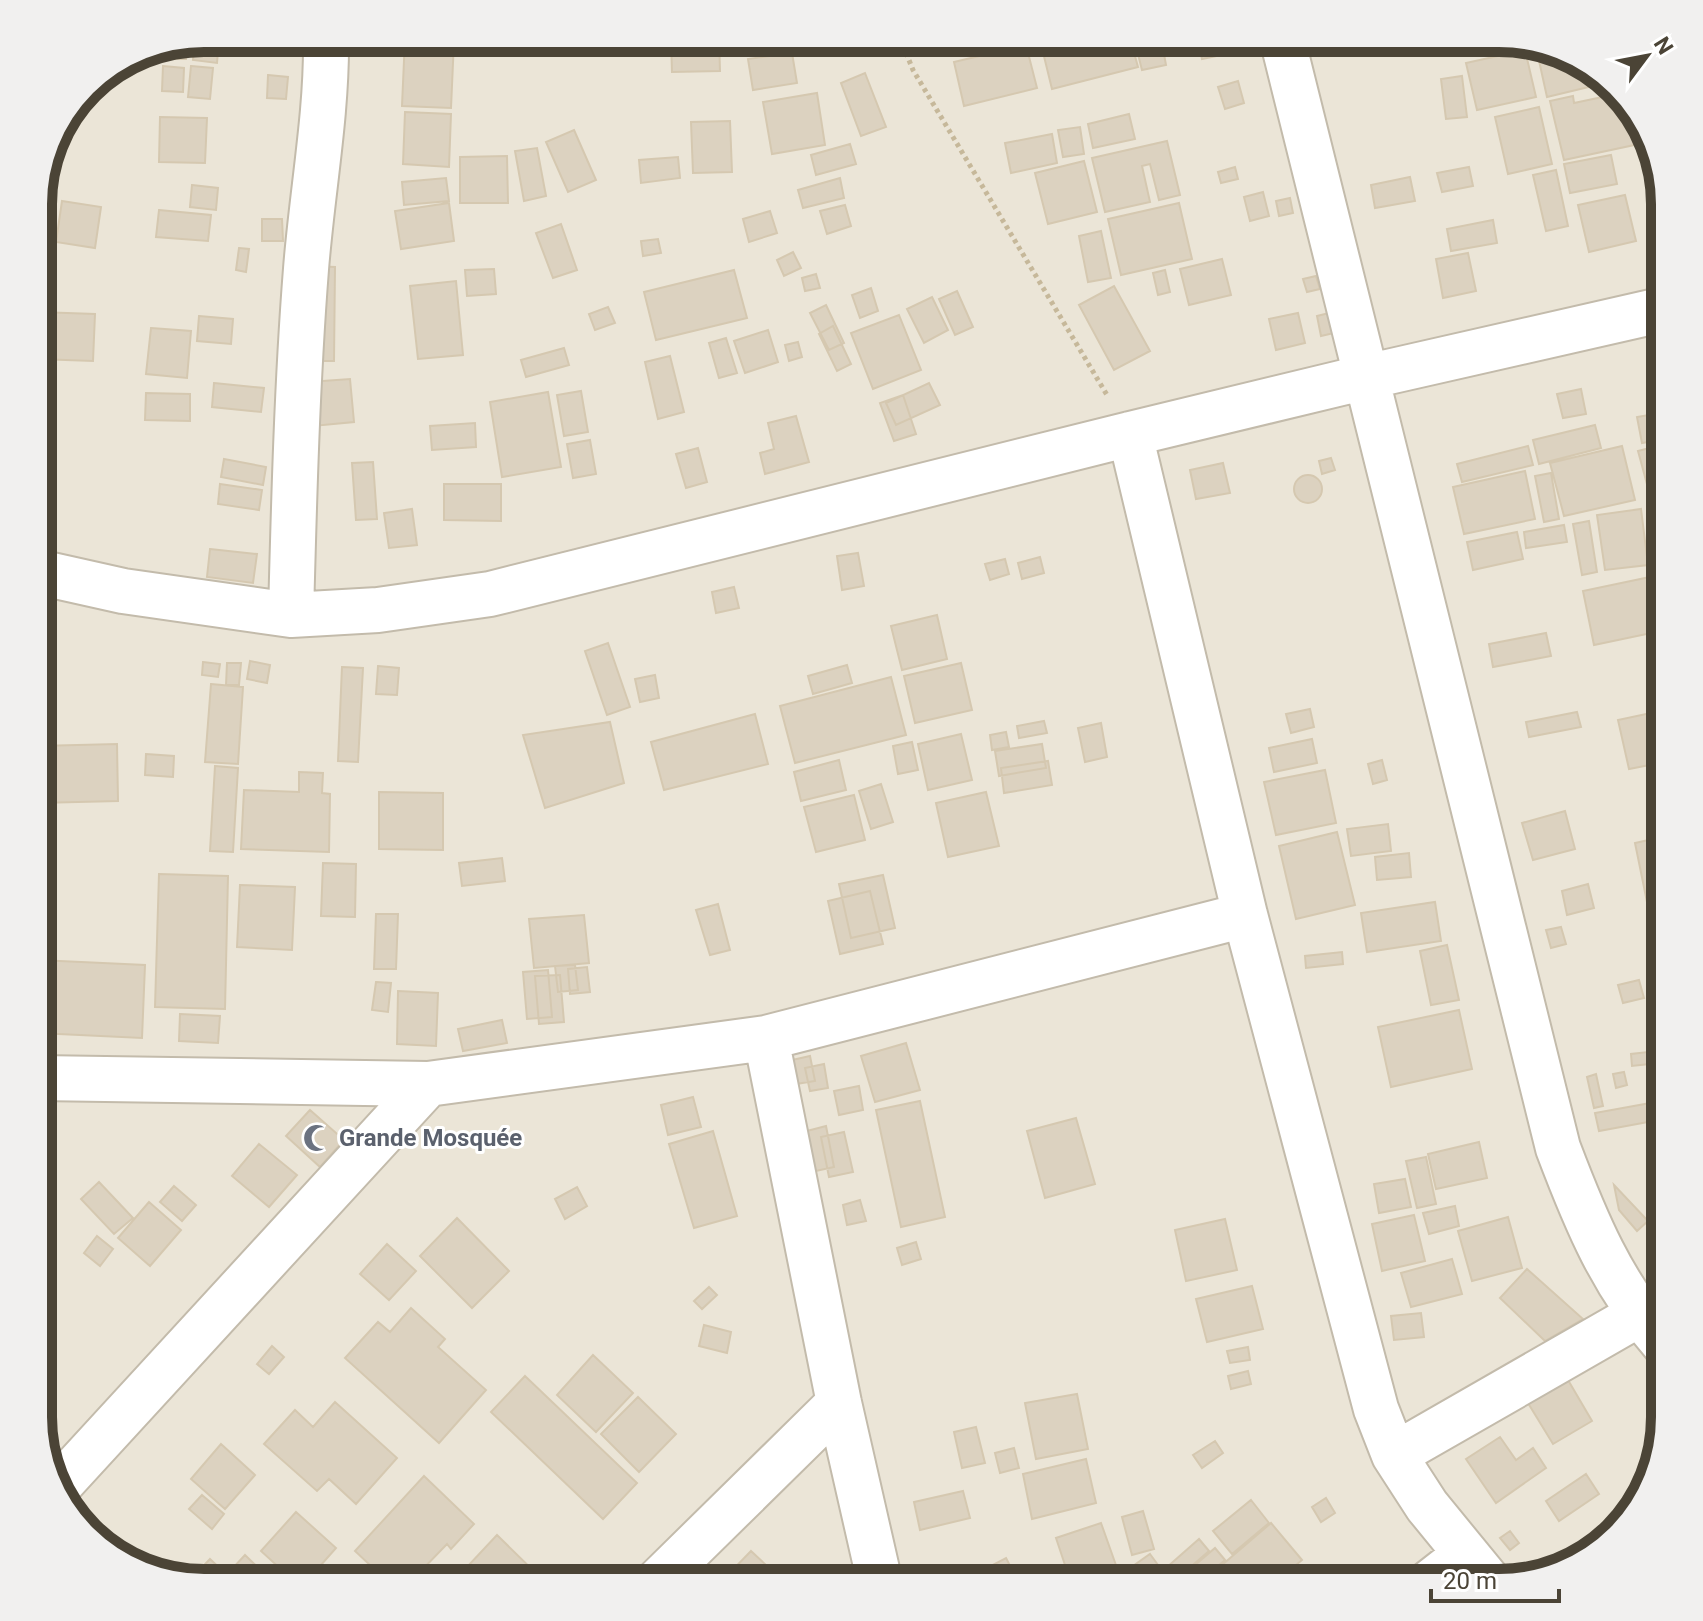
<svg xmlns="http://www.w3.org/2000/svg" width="1703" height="1621" viewBox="0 0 1703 1621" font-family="Roboto,sans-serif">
	<rect width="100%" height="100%" fill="#f6f3e9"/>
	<path fill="#ebe5d7" d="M204,38H1510L1572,55L1617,87L1652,140L1665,193V1417L1652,1481L1616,1535L1563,1570L1510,1583H204L140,1570L86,1534L51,1481L38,1428V192L55,131L94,79L141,50Z"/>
	<path fill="#dcd2c0" stroke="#d5c8b0" stroke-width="2" d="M201,38L219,40L217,63L193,60L195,40Z
		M405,38L454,40L451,108L402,106Z
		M671,38H719L720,71L672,72Z
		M752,38H797L798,47L754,52Z
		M944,38H1005L948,54Z
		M1048,38H1130L1138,67L1052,89L1040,40Z
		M1134,38H1161L1166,65L1142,70Z
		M1210,38H1228L1231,53L1202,59L1198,41Z
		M1460,38H1507L1462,49Z
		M188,41L186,59H174V44Z
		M1026,45L1037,88L964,106L954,62Z
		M1525,50L1536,97L1477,110L1466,63Z
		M1560,52L1572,55L1593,70L1597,85L1547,97L1538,56Z
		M792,53L797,83L753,90L748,59Z
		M163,66L184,68L183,92L162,91Z
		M191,66L213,68L210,99L188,97Z
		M865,73L886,127L861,136L841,83Z
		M268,75L288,77L286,99L267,98Z
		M1462,76L1467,117L1446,119L1441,79Z
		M1238,81L1244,103L1225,109L1218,87Z
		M1615,85L1653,141L1564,160L1550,101L1573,96L1574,103L1612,95L1610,86Z
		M817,93L825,145L772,154L763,102Z
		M1539,107L1552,164L1508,174L1495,117Z
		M405,112L451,114L449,167L403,164Z
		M1129,114L1135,139L1093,148L1088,124Z
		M160,117L207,118L205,163L159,162Z
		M730,121L732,172L693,173L691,122Z
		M1080,127L1084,154L1063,157L1058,130Z
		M574,130L596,180L568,192L546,142Z
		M1052,134L1057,163L1011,173L1005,143Z
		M1167,141L1180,195L1159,200L1150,164L1142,166L1150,202L1105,212L1092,158Z
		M850,144L856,164L816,175L811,155Z
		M537,148L546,196L524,201L515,151Z
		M1611,155L1617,184L1570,193L1564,164Z
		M507,156L508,203H460V157Z
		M678,157L680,178L641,183L639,160Z
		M1084,161L1097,212L1048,224L1035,173Z
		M1235,167L1238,179L1221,183L1218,172Z
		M1469,167L1473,186L1442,192L1437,173Z
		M1556,170L1568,226L1546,231L1533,175Z
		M1410,177L1415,201L1375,208L1371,185Z
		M446,178L449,201L404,205L402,182Z
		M840,178L844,198L803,208L798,190Z
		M192,185L218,188L216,210L190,207Z
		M1263,192L1269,216L1250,221L1244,197Z
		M1625,195L1636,241L1589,252L1578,205Z
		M1290,198L1293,213L1279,216L1276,201Z
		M38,201L54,203L49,241L38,239Z
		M62,201L101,207L95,248L56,242Z
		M449,203L454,241L401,249L395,211Z
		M1179,203L1192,259L1121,275L1108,219Z
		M845,205L851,226L827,234L820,211Z
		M159,210L211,215L208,241L156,237Z
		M770,211L777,233L749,242L743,219Z
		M262,219H282L283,241H262Z
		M1493,220L1497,243L1451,251L1447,229Z
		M561,224L577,270L553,278L536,233Z
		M1101,231L1111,278L1088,282L1079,236Z
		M658,239L661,253L643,256L641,241Z
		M239,248L249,249L246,272L236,270Z
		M793,252L801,268L784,276L777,260Z
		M1468,253L1476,291L1443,298L1436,259Z
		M1222,259L1231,295L1189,305L1180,269Z
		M309,266L335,267L334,361H309Z
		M494,269L496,294L467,296L465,270Z
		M734,270L747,318L656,340L644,292Z
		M1165,270L1170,292L1158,295L1153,273Z
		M816,274L820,288L805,291L802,278Z
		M1316,276L1320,289L1307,292L1303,279Z
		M456,281L463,355L418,359L410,286Z
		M1114,286L1150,351L1114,370L1079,305Z
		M871,288L878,311L860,318L852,295Z
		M957,291L973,327L955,335L939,299Z
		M932,297L948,330L924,343L907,309Z
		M826,305L844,343L829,350L810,313Z
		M608,307L615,323L595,330L589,314Z
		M38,312L95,314L93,361L38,359Z
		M1298,313L1305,343L1276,350L1269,319Z
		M1329,313L1334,333L1321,336L1317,316Z
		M899,315L921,370L873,389L851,333Z
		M199,316L233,319L231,344L197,341Z
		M833,326L851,364L837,371L819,334Z
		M151,328L191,331L187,378L146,374Z
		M768,330L778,362L745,373L734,341Z
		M726,338L737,373L719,378L709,343Z
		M798,342L802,357L789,361L785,345Z
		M564,348L569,365L526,377L521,360Z
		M670,356L684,412L658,419L645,362Z
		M350,379L354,422L313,426L309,382Z
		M214,383L264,388L261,412L212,407Z
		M929,383L940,405L896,425L886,403Z
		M1581,389L1586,414L1563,418L1557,394Z
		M581,391L588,432L564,436L557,395Z
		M548,392L561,467L502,477L490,402Z
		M146,393L190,394V421L145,420Z
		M903,395L916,434L894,441L880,403Z
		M1661,413L1665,439L1642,443L1637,417Z
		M796,416L809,462L765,474L760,453L774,449L768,423Z
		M475,423L476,447L432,450L430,426Z
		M1595,425L1601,448L1539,464L1533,440Z
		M38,428L53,429L51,450L38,449Z
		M590,440L596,474L573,478L567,444Z
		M1665,444V495L1651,499L1638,451Z
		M1528,446L1533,465L1462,482L1457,464Z
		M1622,446L1635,500L1564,516L1550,463Z
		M698,448L707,482L686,488L676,454Z
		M1331,458L1335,470L1322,474L1319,461Z
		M224,459L266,467L263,485L221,477Z
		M373,462L377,519L356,520L352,463Z
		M1223,463L1230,493L1196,499L1190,470Z
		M1525,471L1535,519L1464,534L1453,487Z
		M1551,473L1559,519L1544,522L1535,476Z
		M1294 489a14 14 0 1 1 28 0a14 14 0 1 1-28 0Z
		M220,484L262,490L259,510L218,504Z
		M444,484H501V521L444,520Z
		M412,509L417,545L389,548L384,513Z
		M1641,509L1648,565L1605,570L1597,515Z
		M1589,521L1597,572L1582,575L1573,524Z
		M1564,525L1567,542L1526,548L1524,532Z
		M1517,532L1523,559L1473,570L1467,542Z
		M210,549L257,554L253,583L207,577Z
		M858,553L864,586L842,590L837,556Z
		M1040,557L1044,573L1022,579L1018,563Z
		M1005,559L1009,574L990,580L985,564Z
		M1650,577L1661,631L1594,645L1583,591Z
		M734,587L739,608L716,613L712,592Z
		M937,615L947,659L902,670L891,626Z
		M1546,633L1551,656L1493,667L1489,644Z
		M608,643L630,707L607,715L585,651Z
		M250,661L270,665L267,683L247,679Z
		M203,662L220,664L218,677L202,675Z
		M227,663H241L239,685H226Z
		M961,663L972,710L915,723L904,676Z
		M847,665L852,683L813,694L808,676Z
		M378,666L399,668L397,695L376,694Z
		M342,667L363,668L358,762L338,761Z
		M655,675L659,698L640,702L635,679Z
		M891,677L906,735L795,763L780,706Z
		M211,684L243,687L238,764L205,762Z
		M1310,709L1314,727L1291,733L1286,714Z
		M1665,710V762L1629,769L1618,720Z
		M1577,712L1581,727L1529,737L1526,722Z
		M755,714L768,764L664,790L651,742Z
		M1044,721L1047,733L1019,738L1017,726Z
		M610,722L624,783L545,808L523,735Z
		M1101,723L1107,757L1085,762L1078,728Z
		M1006,732L1009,747L992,750L990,735Z
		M961,734L972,780L928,790L918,744Z
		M1312,739L1317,763L1274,772L1269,748Z
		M912,742L918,770L898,774L893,746Z
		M117,744L118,801L38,803V746Z
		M1042,744L1046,768L999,776L995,751Z
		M146,754L174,756L173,777L145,775Z
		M839,760L846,790L801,801L794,772Z
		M1382,760L1387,780L1373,784L1368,764Z
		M1048,761L1052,785L1004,793L1001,768Z
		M215,766L238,768L233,852L210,851Z
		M1325,770L1336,823L1276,835L1264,782Z
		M299,772L323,773L322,793L330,794L329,852L241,849L244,790L299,792Z
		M881,784L893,822L871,829L859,791Z
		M379,792L443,793V850L379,849Z
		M986,792L999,846L948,857L936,803Z
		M854,795L865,840L816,852L804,807Z
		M1565,811L1575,849L1533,860L1522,823Z
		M1388,824L1391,851L1351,856L1347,829Z
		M1337,832L1355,905L1296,919L1279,846Z
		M1662,837L1665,853V898L1647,902L1635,843Z
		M1409,853L1411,877L1377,880L1375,857Z
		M502,858L505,881L462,886L459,863Z
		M323,863L356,864L355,917L321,916Z
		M159,874L228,876L225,1009L155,1007Z
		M883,875L895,928L851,938L839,884Z
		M1588,884L1594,908L1567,915L1562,891Z
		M240,885L295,887L292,950L237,947Z
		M870,891L883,944L840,954L828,901Z
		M1435,902L1441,941L1367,952L1361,913Z
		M718,904L730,950L710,955L696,910Z
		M376,914H398L396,969H374Z
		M584,915L589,963L534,968L529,919Z
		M1561,927L1566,944L1551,948L1546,930Z
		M1447,945L1459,1000L1431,1005L1420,951Z
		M1342,952L1343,964L1306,968L1305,956Z
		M38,960L145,965L142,1038L38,1033Z
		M575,965L578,990L558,992L555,966Z
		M587,967L590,992L570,994L568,969Z
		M548,970L552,1017L527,1019L523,972Z
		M560,975L564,1022L539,1024L535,976Z
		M1639,980L1644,998L1623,1003L1618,985Z
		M376,982L391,983L388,1012L372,1010Z
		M398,991L438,993L436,1046L397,1044Z
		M1459,1010L1472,1069L1391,1087L1378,1027Z
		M180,1014L220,1016L218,1043L179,1041Z
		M502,1020L507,1043L463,1051L458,1029Z
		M906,1043L920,1090L875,1102L861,1056Z
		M1648,1052L1649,1064L1632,1066L1631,1054Z
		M810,1056L815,1081L796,1084L792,1060Z
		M824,1064L828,1088L810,1091L805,1068Z
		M1624,1072L1627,1085L1616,1088L1613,1074Z
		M1596,1074L1603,1106L1594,1108L1587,1077Z
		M859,1086L863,1110L839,1115L834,1091Z
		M693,1097L701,1127L668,1135L661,1105Z
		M920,1101L945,1217L901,1227L876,1110Z
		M1656,1102L1659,1120L1599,1131L1595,1113Z
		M310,1110L344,1140L320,1167L286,1136Z
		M1076,1118L1095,1184L1045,1198L1027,1131Z
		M826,1126L834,1167L811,1172L803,1132Z
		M713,1131L737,1216L694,1228L669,1144Z
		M844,1132L853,1172L829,1177L821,1137Z
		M1479,1142L1487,1178L1436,1189L1428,1154Z
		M259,1144L297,1175L269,1207L232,1176Z
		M1426,1157L1436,1204L1417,1208L1406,1161Z
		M1405,1179L1411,1207L1379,1213L1374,1184Z
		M99,1182L133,1218L114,1234L81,1199Z
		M1614,1185L1648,1221L1637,1231L1619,1210Z
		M174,1186L196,1205L182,1221L160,1202Z
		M577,1187L587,1206L565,1219L555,1199Z
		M860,1200L866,1221L847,1225L843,1205Z
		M149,1202L181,1230L150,1266L118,1238Z
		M1455,1206L1459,1226L1429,1234L1423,1213Z
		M1414,1215L1425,1261L1382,1271L1372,1224Z
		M1508,1217L1522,1268L1472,1281L1458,1231Z
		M457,1218L509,1271L472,1308L420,1256Z
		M1225,1219L1237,1270L1186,1281L1175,1230Z
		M97,1236L113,1249L100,1266L84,1253Z
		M916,1242L921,1259L902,1265L897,1248Z
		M387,1244L416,1271L389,1300L360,1274Z
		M1452,1259L1462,1294L1411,1307L1401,1273Z
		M1527,1269L1583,1319L1545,1341L1500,1298Z
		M1252,1286L1263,1329L1207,1342L1196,1299Z
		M709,1287L717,1295L702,1309L694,1301Z
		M411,1308L445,1339L438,1347L486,1390L439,1443L345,1358L378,1322L390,1332Z
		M1421,1313L1424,1337L1394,1340L1391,1316Z
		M704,1325L731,1332L727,1353L699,1346Z
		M272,1346L284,1357L269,1374L257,1364Z
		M1248,1347L1250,1360L1230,1363L1227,1351Z
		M593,1355L633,1393L596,1432L557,1395Z
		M1248,1371L1251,1384L1231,1389L1228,1376Z
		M525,1376L637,1483L603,1519L491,1412Z
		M1568,1380L1592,1421L1553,1444L1528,1403Z
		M1077,1394L1088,1449L1036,1459L1025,1403Z
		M638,1397L676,1434L639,1472L601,1434Z
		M335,1402L397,1458L356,1504L329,1479L317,1491L264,1444L295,1410L313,1427Z
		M976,1427L985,1463L962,1468L954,1432Z
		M1500,1437L1516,1460L1533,1448L1546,1468L1496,1503L1466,1459Z
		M1215,1441L1223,1453L1202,1468L1193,1455Z
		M221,1444L255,1475L225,1509L191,1479Z
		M1014,1448L1019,1468L1000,1473L995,1453Z
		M1086,1459L1096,1503L1032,1519L1023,1474Z
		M1586,1474L1599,1494L1559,1521L1546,1501Z
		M424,1476L474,1524L451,1549L447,1544L417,1575L421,1579L418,1583H389L355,1551Z
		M963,1491L970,1518L920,1530L914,1502Z
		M202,1495L224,1514L212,1529L189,1509Z
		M1326,1498L1335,1513L1321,1522L1312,1507Z
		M1251,1500L1269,1523L1232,1554L1213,1531Z
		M1143,1511L1154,1549L1132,1555L1122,1517Z
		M296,1512L336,1548L305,1583H296L261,1551Z
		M1101,1523L1117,1568L1071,1583L1056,1538Z
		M1271,1523L1302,1560L1275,1583H1201Z
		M1510,1531L1519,1543L1510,1550L1500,1538Z
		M497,1535L546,1583H452Z
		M1199,1539L1209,1551L1172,1583H1149Z
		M1215,1548L1225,1560L1198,1583H1174Z
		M751,1551L785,1583H720Z
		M1150,1554L1166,1576L1156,1583H1146L1133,1566Z
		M245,1555L274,1583H219Z
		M1006,1558L1019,1583H994L987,1568Z
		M210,1559L225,1573L216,1583L190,1580Z"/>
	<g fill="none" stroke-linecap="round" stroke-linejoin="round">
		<g stroke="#c3bbab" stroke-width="48">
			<path id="minor" d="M1282,38L1558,1148C1586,1222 1612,1285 1665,1345
				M1130,434L1245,915L1376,1409L1394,1455L1427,1506L1490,1583
				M38,572L123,591L291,615L378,610L490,594L1130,434L1366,377L1665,309
				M291,615C294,500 297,384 306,269C312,192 327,115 326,38
				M766,1038L839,1403L880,1583
				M38,1078L428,1084L766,1038L1245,915
				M1394,1455L1638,1315
				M56,1489L428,1084
				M656,1583L839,1403
				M1429,1583L1466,1554"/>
		</g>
		<path stroke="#c6b89a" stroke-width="5" stroke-dasharray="4 4" stroke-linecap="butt" d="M900,38L913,70L1107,395"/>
		<use href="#minor" stroke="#fff" stroke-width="44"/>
	</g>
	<defs>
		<g id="mosque-bare" transform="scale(2.16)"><path d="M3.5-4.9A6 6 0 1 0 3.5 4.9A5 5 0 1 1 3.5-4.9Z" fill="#6b7280" stroke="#fff" stroke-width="2.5" paint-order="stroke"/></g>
	</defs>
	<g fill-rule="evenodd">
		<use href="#mosque-bare" x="317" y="1138"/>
	</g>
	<g text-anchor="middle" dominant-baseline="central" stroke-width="6" stroke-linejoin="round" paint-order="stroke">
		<g font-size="24" font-weight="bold" fill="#5b616d" stroke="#fff" text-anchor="start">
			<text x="339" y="1138">Grande Mosquée</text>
		</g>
	</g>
	<path d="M0 0H1703V1621H0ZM204 52H1499A152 152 0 0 1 1651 204V1417A152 152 0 0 1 1499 1569H204A152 152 0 0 1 52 1417V204A152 152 0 0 1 204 52Z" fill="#f1f0ef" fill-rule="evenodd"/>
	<path fill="none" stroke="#4b4436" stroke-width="10" d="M204 52H1499A152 152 0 0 1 1651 204V1417A152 152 0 0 1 1499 1569H204A152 152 0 0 1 52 1417V204A152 152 0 0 1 204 52Z"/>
	<g transform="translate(1647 56) rotate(58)" stroke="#ffffff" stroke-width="6" paint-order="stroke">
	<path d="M0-6L14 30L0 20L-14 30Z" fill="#4b4436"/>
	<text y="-12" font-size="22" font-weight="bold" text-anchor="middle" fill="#4b4436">N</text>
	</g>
	<path d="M1431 1589v12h128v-12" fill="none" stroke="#4b4436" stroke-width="4"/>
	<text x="1443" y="1589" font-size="24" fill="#4b4436" stroke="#ffffff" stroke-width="6" paint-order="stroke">20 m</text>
</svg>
